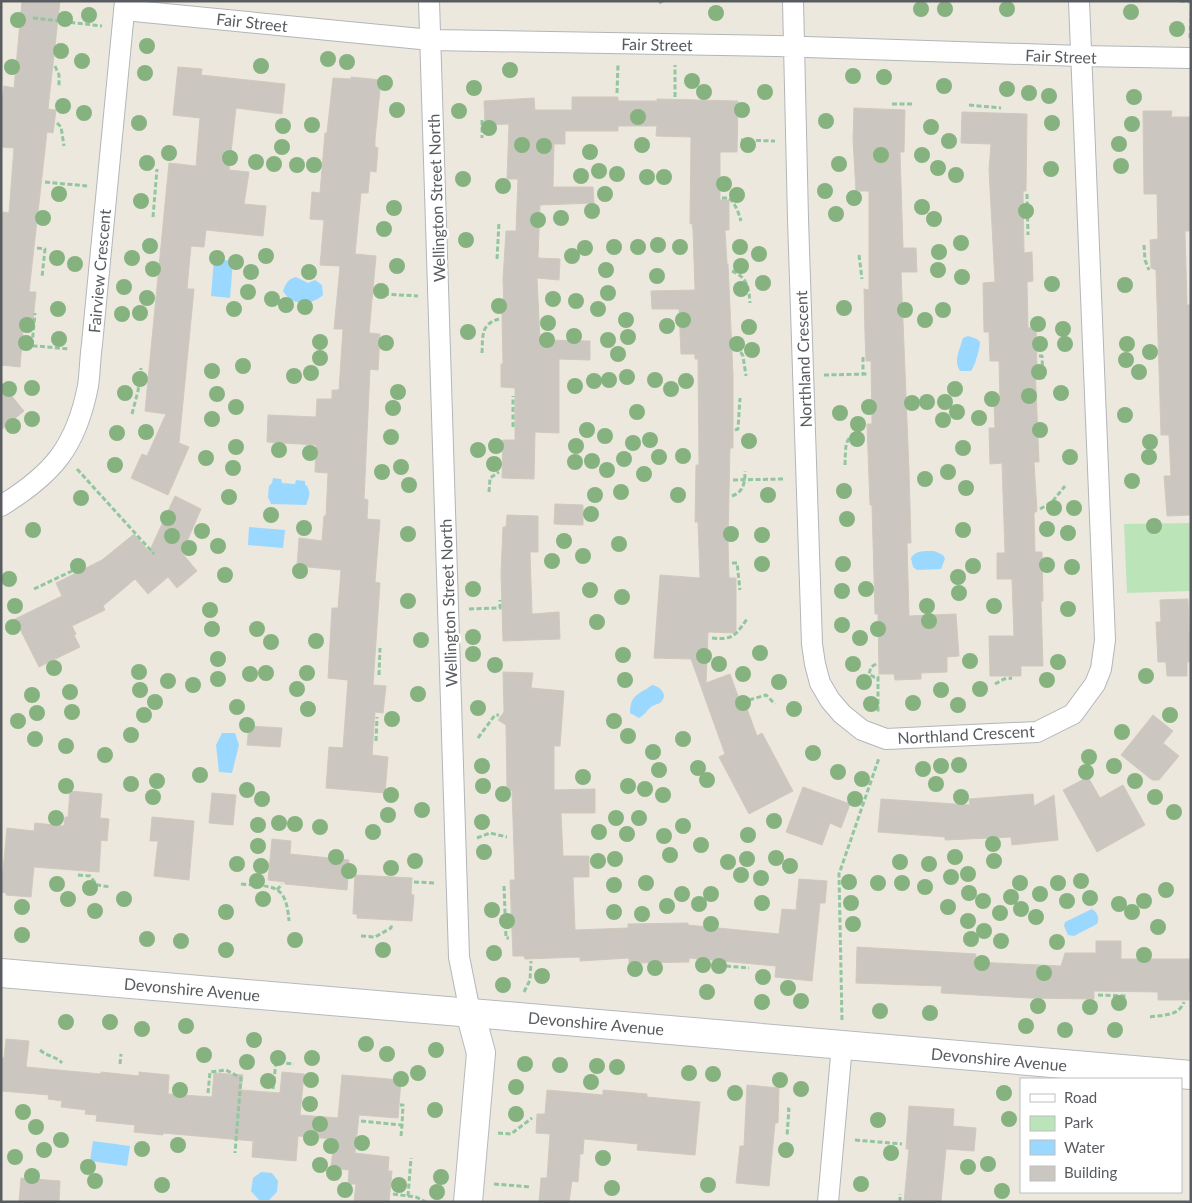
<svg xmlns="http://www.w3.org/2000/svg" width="1192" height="1203" viewBox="0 0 1192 1203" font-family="Lato,sans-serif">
	<rect width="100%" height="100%" fill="#ece8de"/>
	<path fill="#bbe5b9" d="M1191,523V591L1127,593L1124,524Z"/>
	<path fill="#9bd8ff" d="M214,259L233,261L230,298L211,296Z
		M296,277L308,283L315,280L322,285L323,295C311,306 291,306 283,291C286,283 288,279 296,277Z
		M968,336L977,339L980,342C980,348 975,366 971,371H960C953,361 960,349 963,338Z
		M273,478L281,479L282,483L295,484L296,480L305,481V484C312,491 309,498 306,505L271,504L268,497L269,486L272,483Z
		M249,527L285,530L283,548L248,545Z
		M934,551L943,555L945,559L941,569L917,570L913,567L911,558C915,550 926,551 934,551Z
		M652,685C659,686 669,694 661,702C658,705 654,704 651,707C646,711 645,715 639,718L630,713C630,693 641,694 652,685Z
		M222,733H235L239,745L232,773L219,772L216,745Z
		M1092,909C1097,912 1100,918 1097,924L1074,936L1068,935L1064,926L1065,922Z
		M93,1141L130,1146L127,1166L90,1161Z
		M261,1172L272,1173L278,1181L277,1192L269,1200H259L251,1191L253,1178Z"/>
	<path fill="#cbc6c0" stroke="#d0c9bd" d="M22,1H60L48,109L56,110L53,133L47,132L29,292H36L33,320L24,319L20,367L1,365V230L3,212L9,213L14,148L1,147V111L4,86L14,88Z
		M178,67L202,69L201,75L285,84L282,114L236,108L229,170L249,172L244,204L266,206L263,236L206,230L204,247L191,246L187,289H194L179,443L189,447L168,495L131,478L142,454L147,456L166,414L145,411L169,163L196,166L200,118L173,115Z
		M351,77L381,80L375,139V147L378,148L376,172L370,171L368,193H361L355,254L376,256L369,333L380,334L378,370L370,369L364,499L368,500L367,519L380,520L375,582L380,583L373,685L386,686L383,713L375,712L372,755L388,757L385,793L326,788L329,747L343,748L348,680L328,678L332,608H338L341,570L297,566L299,538L322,541L324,516H326L328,473L315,472L316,445L267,442L268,415L316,417L317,399H332V390H339L343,329H334L340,266L320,265L324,220L310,219L312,192L320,193L325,133H327L333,78L351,79Z
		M572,97H618V101H657V99L738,101L737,152H720V200H729V230H725L727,264H728L733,375V448H730L728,541L729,578H736V633L708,632L706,683L730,674L742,707L746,706L757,736L762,733L793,791L749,814L719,757L725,754L691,659L654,658L660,575L700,578L698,522H695L696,465H699L698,359H695V354H681L679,309H652L651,291L695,290L693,230L692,223L690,224L691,137L656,136L657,126H618V131H565V144H554L553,187H593L594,203L540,205L538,258L560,259L559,280L537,278L540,340L590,341V360L559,359V433L535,432L534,479L502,478L503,440H515V388L501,387V364H503L502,313H504L503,279L506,231H516L518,179H507L509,124L485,125L484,101L534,98L535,110H572Z
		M854,108L905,110L904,152H900L903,248H916L917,272H901L909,471L911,543H907L909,616L956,614L959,656L947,657V672L921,673V679L895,680L894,674H879L878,614H875L872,505H870L867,424H872L871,361H866L865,334L864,289L869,290V191H856L853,139Z
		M1143,111H1172L1171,117H1191V231H1185L1187,305H1191V515L1167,516L1164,476H1171L1169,435H1161L1156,270L1151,268L1150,240L1158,239L1157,194H1144Z
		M962,112L1027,114L1026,191H1023L1024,253L1032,252L1033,281L1027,282L1028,328L1036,327L1037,366H1035L1039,462H1034L1037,511L1034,513L1035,552H1042L1043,601H1041L1043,666H1021V676H990L989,636H1014L1012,579H997V553H1005L1002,463L990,464L989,428H995L994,403H1000L999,361H990L989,332H984L983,283L995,282L989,170L991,144L961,143Z
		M1,383L24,411L1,430Z
		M175,496L201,509L182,553L197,571L177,588L168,577L148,594L135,579L103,606L105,610L72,626L76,634L74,635L80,647L39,667L15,619L62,596L56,583L102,560L134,534L149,552Z
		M555,504L583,505V525L554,524Z
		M507,515L538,516V552H530L532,614L559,612L560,639L503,641L501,573L503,527H506Z
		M1188,599L1190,662H1187V676H1167L1166,662H1158L1156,622H1161L1160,600Z
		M503,672L533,673L531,688L564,691L560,746H554V790L595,789V813H561L563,856H589V877H573L575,930L628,928V924L688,923V925L779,934L782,909L796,910L799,879L827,881L825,903H820L812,981L775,977L776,966L689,958V962L629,963V958L580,961V957L525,959L524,956H513L510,880H515L512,790L507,791L506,725L498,720L504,712Z
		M1153,715L1173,731L1163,743L1179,756L1159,780H1152L1121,755Z
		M249,726L282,728L280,747L247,745Z
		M1088,777L1100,798L1123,785L1145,825L1097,852L1063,790Z
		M803,787L850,804L841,828L830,823L822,845L786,832Z
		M70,791L102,794L100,818L109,819L107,841L101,840L99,872L34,867L31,897L6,895V893L1,892L7,828L34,831L35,823L64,826L65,817H68Z
		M212,793L236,795L233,825L209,823Z
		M1033,794L1034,806L1054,795L1058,840L1012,845L1011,837L945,840V837L878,832L881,799L970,805L969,799Z
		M152,817L194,821L189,880L154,876L158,841H150Z
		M272,839L291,841L290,854L349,860L347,890L285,884V882L268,880Z
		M355,875L412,878L411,894L414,895L412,921L357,918V914H353Z
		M1096,941H1121V959H1191V992H1189V1000H1158V992L1094,991V999L1029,998L941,993L942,986L856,983L857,947L976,954L975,962L1061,966L1065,953H1096Z
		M6,1039L29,1041L26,1067L101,1074V1072L139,1076V1072L169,1075L168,1094L212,1097L214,1073L243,1075L241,1090L280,1093L282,1072L304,1074L300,1115L338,1118L342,1075L401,1080L398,1118L359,1115L355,1153L389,1157L388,1171H392L389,1202H354L356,1184H348L349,1170L331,1168L334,1139L298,1136L296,1161L252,1157L253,1141L163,1133V1135L134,1132L135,1125L96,1121L97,1115L85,1114L86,1110L61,1107L62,1101L48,1099L49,1095L1,1091V1058H4Z
		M747,1085L779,1088L778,1123H775L769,1186L736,1183L740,1146H744Z
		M547,1090L603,1095V1090L647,1094V1097L700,1102L695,1155L637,1150L638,1144L584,1139L583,1154H580L578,1182L572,1181L569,1202H539L541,1178H547L550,1134L536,1133L537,1114H545Z
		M909,1106L954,1109L953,1126L976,1128L974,1151L946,1149L941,1202H904L909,1149H906Z
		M21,1178L60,1181L59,1202H19Z"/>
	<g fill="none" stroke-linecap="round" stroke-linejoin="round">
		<g stroke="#b2b6ba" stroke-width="22">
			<path id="minor" d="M429,1L459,957L470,1012
				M793,1L798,219L812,644L815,664L820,683L830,700L842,714L862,730L886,739L1037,732L1073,714L1095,684L1101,669L1105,640L1079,1
				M124,10L431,40L776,46L1081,56L1191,58
				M1,506C53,474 76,447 88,386C90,372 90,358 92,344L125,1
				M828,1202L842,1045"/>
		</g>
		<g stroke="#b5b9bf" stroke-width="30">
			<path id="secondary" d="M1,973C398,1006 794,1041 1191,1075
				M468,1202L481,1053L470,1012"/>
		</g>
		<path stroke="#92c69e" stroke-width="3" stroke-dasharray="5 2.5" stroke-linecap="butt" d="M1180,1L1191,2
			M659,3L663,1
			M61,13L69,15L70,22
			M33,18L102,26
			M1190,38L1191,13
			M55,66L59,75V86
			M617,93L618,64
			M675,97V65
			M892,104H914
			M969,105L1001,108
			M482,120V138
			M57,123L61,127L64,146
			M741,140L775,141
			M45,182L87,186
			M1027,194L1028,235
			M722,198H729C736,205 738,211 741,221
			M153,217L157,169
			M1144,245L1145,260L1149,270
			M37,248L45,249L42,277
			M859,255L862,279
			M497,259L499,222
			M732,271C747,277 749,288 750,303
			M384,294L418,296
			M25,345L69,349
			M32,345L35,313
			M735,349H739L743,356L746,376
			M482,353C483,337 480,324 499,319
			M1039,356H1042L1043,379
			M863,357V374
			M824,375L868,374
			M132,414L138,391L141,368
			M513,427V396
			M735,430L738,429L740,398
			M845,465C846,444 843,438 864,428
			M77,469L154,554
			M733,480L784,479
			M489,492L490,478L499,472
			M732,496C744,492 745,482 745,471
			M1040,509L1052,502L1065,486
			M732,563H737L740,590
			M34,589L72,571
			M469,609L500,608V600
			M712,638C733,640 735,636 747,619
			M876,664L871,667L869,674L874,677H878V713
			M379,675L380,648
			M995,684L1004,679L1012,678
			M742,698L749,700L766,695L775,704
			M478,738L495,715H499
			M376,741L377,717
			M477,838L490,833L507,837
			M78,875L90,876L97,885L111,887
			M414,882L435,883
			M241,884C274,887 286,883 289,921
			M504,886L506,938H509
			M277,890L282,884
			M361,936L375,937L391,928L392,923
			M726,966L749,968
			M524,992L530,980L531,961
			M1098,995L1128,996
			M1150,1017C1163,1015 1179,1016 1184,1002
			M842,1020L839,874L879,758
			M40,1050C48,1057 56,1056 62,1063
			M120,1064L121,1054
			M273,1089L276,1062L294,1064
			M208,1093L210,1072L226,1070L241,1078L235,1153
			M787,1109H789L787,1136
			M361,1121L402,1125L403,1105H400
			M498,1133L511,1134L532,1118
			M401,1136L402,1125
			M855,1140L902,1144
			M494,1184L531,1187
			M393,1194L416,1197L426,1202
			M408,1196L411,1158
			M900,1202V1194"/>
		<use href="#minor" stroke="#fff" stroke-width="20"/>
		<use href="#secondary" stroke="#fff" stroke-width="28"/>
	</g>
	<g fill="#85b27f">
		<circle cx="921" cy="9" r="8"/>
		<circle cx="945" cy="9" r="8"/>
		<circle cx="1007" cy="9" r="8"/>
		<circle cx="1131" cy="12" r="8"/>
		<circle cx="716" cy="13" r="8"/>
		<circle cx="89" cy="15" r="8"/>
		<circle cx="65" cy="19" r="8"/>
		<circle cx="18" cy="20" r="8"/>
		<circle cx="1177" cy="29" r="8"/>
		<circle cx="147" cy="46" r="8"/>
		<circle cx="61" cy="51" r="8"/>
		<circle cx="328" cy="59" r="8"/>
		<circle cx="82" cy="61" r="8"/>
		<circle cx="347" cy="62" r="8"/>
		<circle cx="261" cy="66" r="8"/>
		<circle cx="12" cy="67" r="8"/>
		<circle cx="510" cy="70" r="8"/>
		<circle cx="145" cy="73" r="8"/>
		<circle cx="853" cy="76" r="8"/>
		<circle cx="884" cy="77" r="8"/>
		<circle cx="692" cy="81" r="8"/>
		<circle cx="385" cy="83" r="8"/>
		<circle cx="944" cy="86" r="8"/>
		<circle cx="474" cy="88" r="8"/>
		<circle cx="1007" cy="89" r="8"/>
		<circle cx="704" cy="92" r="8"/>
		<circle cx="765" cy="92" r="8"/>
		<circle cx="1029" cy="93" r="8"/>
		<circle cx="1049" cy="96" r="8"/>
		<circle cx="1134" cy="97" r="8"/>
		<circle cx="63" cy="106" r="8"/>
		<circle cx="397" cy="110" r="8"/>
		<circle cx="742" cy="110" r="8"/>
		<circle cx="459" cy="111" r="8"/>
		<circle cx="84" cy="113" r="8"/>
		<circle cx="638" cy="117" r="8"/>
		<circle cx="826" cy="121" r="8"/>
		<circle cx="139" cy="123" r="8"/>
		<circle cx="1052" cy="123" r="8"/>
		<circle cx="1132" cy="124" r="8"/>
		<circle cx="312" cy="125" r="8"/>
		<circle cx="283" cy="126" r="8"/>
		<circle cx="931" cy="127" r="8"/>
		<circle cx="489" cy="128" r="8"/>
		<circle cx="949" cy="141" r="8"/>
		<circle cx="1119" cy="144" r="8"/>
		<circle cx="522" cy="145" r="8"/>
		<circle cx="642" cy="145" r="8"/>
		<circle cx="748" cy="145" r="8"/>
		<circle cx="544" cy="146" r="8"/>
		<circle cx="282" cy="147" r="8"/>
		<circle cx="590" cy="152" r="8"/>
		<circle cx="169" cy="153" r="8"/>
		<circle cx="881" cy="155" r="8"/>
		<circle cx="922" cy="155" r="8"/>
		<circle cx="230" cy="158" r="8"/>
		<circle cx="256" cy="162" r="8"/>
		<circle cx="147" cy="163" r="8"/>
		<circle cx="274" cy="164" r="8"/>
		<circle cx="839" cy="164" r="8"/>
		<circle cx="297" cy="165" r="8"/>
		<circle cx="314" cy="165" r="8"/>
		<circle cx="1121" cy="166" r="8"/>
		<circle cx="938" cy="168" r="8"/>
		<circle cx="1051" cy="169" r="8"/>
		<circle cx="599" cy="171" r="8"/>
		<circle cx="617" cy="174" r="8"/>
		<circle cx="956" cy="175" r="8"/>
		<circle cx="581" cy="176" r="8"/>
		<circle cx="647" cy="177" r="8"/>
		<circle cx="664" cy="177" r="8"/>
		<circle cx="463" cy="179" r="8"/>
		<circle cx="724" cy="184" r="8"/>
		<circle cx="503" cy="186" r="8"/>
		<circle cx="825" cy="191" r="8"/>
		<circle cx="59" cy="194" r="8"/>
		<circle cx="605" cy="194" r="8"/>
		<circle cx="737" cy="195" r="8"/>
		<circle cx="854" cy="198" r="8"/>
		<circle cx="141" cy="201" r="8"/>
		<circle cx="922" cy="207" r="8"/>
		<circle cx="394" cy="208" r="8"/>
		<circle cx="592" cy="211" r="8"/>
		<circle cx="1026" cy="211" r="8"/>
		<circle cx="836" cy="214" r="8"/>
		<circle cx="43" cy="218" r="8"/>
		<circle cx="561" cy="218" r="8"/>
		<circle cx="934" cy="219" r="8"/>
		<circle cx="538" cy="220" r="8"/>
		<circle cx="384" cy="229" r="8"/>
		<circle cx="466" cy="240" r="8"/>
		<circle cx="961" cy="243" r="8"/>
		<circle cx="658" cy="245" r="8"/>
		<circle cx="150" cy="246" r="8"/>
		<circle cx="614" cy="247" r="8"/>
		<circle cx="638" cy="247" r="8"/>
		<circle cx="680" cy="247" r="8"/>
		<circle cx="740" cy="247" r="8"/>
		<circle cx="585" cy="248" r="8"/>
		<circle cx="939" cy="252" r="8"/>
		<circle cx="759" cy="254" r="8"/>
		<circle cx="266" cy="256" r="8"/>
		<circle cx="572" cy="256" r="8"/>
		<circle cx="57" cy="258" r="8"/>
		<circle cx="132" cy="258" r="8"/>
		<circle cx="217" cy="258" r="8"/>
		<circle cx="236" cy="262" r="8"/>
		<circle cx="75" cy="264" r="8"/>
		<circle cx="397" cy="266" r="8"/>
		<circle cx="741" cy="266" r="8"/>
		<circle cx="153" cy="269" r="8"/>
		<circle cx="606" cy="270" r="8"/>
		<circle cx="938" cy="270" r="8"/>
		<circle cx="251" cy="272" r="8"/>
		<circle cx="309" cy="272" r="8"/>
		<circle cx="657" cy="276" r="8"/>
		<circle cx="962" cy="277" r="8"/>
		<circle cx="763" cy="283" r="8"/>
		<circle cx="1052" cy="284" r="8"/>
		<circle cx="1125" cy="285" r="8"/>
		<circle cx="124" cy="287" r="8"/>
		<circle cx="741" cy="289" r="8"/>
		<circle cx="381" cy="291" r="8"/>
		<circle cx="248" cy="292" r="8"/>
		<circle cx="608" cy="293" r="8"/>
		<circle cx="147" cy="298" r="8"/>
		<circle cx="272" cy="299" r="8"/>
		<circle cx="553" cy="299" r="8"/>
		<circle cx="576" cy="301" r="8"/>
		<circle cx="286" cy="305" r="8"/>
		<circle cx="499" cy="306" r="8"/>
		<circle cx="305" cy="307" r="8"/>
		<circle cx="844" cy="308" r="8"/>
		<circle cx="58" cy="309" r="8"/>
		<circle cx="234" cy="309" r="8"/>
		<circle cx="598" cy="309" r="8"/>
		<circle cx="905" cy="310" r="8"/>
		<circle cx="943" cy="310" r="8"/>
		<circle cx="140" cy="313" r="8"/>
		<circle cx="122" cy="314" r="8"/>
		<circle cx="626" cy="320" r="8"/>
		<circle cx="683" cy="320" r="8"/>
		<circle cx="925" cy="320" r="8"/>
		<circle cx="548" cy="323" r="8"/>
		<circle cx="1038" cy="324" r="8"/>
		<circle cx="27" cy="325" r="8"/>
		<circle cx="667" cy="326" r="8"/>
		<circle cx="749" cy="327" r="8"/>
		<circle cx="1063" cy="329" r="8"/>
		<circle cx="468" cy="332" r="8"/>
		<circle cx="574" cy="336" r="8"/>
		<circle cx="628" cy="337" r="8"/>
		<circle cx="59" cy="339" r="8"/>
		<circle cx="547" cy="340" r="8"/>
		<circle cx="608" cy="340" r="8"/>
		<circle cx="320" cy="342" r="8"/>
		<circle cx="26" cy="343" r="8"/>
		<circle cx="386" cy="343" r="8"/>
		<circle cx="737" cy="344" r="8"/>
		<circle cx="1040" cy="344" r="8"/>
		<circle cx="1065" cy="344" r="8"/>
		<circle cx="1127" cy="344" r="8"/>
		<circle cx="752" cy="350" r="8"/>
		<circle cx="1150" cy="352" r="8"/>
		<circle cx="618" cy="354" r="8"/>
		<circle cx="320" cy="358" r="8"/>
		<circle cx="1126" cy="360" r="8"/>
		<circle cx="243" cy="366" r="8"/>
		<circle cx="212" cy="371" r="8"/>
		<circle cx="1039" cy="372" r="8"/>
		<circle cx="1139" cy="372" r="8"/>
		<circle cx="311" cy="373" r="8"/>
		<circle cx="294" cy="376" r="8"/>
		<circle cx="627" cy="377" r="8"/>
		<circle cx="140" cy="379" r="8"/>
		<circle cx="609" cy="380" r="8"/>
		<circle cx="655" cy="380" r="8"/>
		<circle cx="594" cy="381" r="8"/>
		<circle cx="686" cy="381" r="8"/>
		<circle cx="575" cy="386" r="8"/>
		<circle cx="32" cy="388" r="8"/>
		<circle cx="9" cy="389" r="8"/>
		<circle cx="671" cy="389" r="8"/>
		<circle cx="955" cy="389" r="8"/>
		<circle cx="398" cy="392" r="8"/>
		<circle cx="125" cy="393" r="8"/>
		<circle cx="1061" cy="393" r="8"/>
		<circle cx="217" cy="394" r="8"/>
		<circle cx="1029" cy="396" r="8"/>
		<circle cx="992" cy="399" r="8"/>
		<circle cx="927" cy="402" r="8"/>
		<circle cx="945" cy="402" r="8"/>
		<circle cx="912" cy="403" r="8"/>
		<circle cx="236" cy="407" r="8"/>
		<circle cx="869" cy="407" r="8"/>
		<circle cx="393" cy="408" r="8"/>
		<circle cx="637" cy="412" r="8"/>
		<circle cx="957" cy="412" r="8"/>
		<circle cx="840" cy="413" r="8"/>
		<circle cx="1125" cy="415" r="8"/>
		<circle cx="979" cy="418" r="8"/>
		<circle cx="32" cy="419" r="8"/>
		<circle cx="212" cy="419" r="8"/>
		<circle cx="943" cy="420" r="8"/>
		<circle cx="858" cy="424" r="8"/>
		<circle cx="13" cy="426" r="8"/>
		<circle cx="587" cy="430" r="8"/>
		<circle cx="1040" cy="430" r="8"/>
		<circle cx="146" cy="432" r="8"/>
		<circle cx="117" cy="433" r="8"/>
		<circle cx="605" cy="436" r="8"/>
		<circle cx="391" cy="437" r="8"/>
		<circle cx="857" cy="439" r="8"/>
		<circle cx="650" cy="440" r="8"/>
		<circle cx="749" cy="441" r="8"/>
		<circle cx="1150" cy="442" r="8"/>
		<circle cx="633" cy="443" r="8"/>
		<circle cx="496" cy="446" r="8"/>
		<circle cx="576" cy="446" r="8"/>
		<circle cx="236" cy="447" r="8"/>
		<circle cx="963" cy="448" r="8"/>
		<circle cx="279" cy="450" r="8"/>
		<circle cx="478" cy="450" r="8"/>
		<circle cx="310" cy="453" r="8"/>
		<circle cx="683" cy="456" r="8"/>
		<circle cx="659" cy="457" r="8"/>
		<circle cx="1070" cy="457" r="8"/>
		<circle cx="1149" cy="457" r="8"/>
		<circle cx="206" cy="458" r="8"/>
		<circle cx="624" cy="459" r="8"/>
		<circle cx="592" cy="461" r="8"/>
		<circle cx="575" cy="462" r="8"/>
		<circle cx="494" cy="464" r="8"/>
		<circle cx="115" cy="465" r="8"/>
		<circle cx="401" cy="467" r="8"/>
		<circle cx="233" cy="468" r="8"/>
		<circle cx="607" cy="470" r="8"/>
		<circle cx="382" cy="472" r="8"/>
		<circle cx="948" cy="472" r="8"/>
		<circle cx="644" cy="474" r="8"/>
		<circle cx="925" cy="479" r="8"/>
		<circle cx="1132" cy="481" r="8"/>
		<circle cx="409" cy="485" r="8"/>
		<circle cx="966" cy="488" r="8"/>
		<circle cx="844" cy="491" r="8"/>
		<circle cx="621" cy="492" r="8"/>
		<circle cx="595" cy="495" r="8"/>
		<circle cx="678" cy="495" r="8"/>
		<circle cx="768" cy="495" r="8"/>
		<circle cx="229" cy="497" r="8"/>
		<circle cx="81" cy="498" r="8"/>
		<circle cx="1054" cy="508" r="8"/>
		<circle cx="1074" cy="508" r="8"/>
		<circle cx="591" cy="514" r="8"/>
		<circle cx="271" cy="515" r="8"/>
		<circle cx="168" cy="518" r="8"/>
		<circle cx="847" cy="519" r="8"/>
		<circle cx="1154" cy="526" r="8"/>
		<circle cx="304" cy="528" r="8"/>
		<circle cx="1047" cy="529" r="8"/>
		<circle cx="33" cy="530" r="8"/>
		<circle cx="963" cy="530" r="8"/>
		<circle cx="202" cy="531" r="8"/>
		<circle cx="1068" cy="533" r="8"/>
		<circle cx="408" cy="534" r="8"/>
		<circle cx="731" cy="534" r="8"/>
		<circle cx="762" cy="535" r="8"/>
		<circle cx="172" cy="536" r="8"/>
		<circle cx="564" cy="541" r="8"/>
		<circle cx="619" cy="544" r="8"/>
		<circle cx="218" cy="546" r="8"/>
		<circle cx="189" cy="548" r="8"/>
		<circle cx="583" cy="556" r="8"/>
		<circle cx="552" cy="561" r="8"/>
		<circle cx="762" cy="564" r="8"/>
		<circle cx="843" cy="564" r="8"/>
		<circle cx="1047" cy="565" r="8"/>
		<circle cx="78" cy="566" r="8"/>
		<circle cx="973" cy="566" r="8"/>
		<circle cx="1072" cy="567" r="8"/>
		<circle cx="300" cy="571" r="8"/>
		<circle cx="225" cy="575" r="8"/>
		<circle cx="958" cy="577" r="8"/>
		<circle cx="9" cy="579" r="8"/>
		<circle cx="473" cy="589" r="8"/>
		<circle cx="866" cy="589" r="8"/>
		<circle cx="590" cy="590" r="8"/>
		<circle cx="842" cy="591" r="8"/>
		<circle cx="959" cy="593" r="8"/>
		<circle cx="622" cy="597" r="8"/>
		<circle cx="408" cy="601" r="8"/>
		<circle cx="15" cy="606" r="8"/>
		<circle cx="927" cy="606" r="8"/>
		<circle cx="994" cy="606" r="8"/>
		<circle cx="1068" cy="609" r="8"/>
		<circle cx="210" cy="610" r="8"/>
		<circle cx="929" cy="621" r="8"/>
		<circle cx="597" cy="622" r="8"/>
		<circle cx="842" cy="625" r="8"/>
		<circle cx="13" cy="627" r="8"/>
		<circle cx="212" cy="629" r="8"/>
		<circle cx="257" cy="629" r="8"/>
		<circle cx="878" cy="629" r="8"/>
		<circle cx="473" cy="637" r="8"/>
		<circle cx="860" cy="638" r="8"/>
		<circle cx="421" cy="640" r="8"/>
		<circle cx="316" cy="641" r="8"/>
		<circle cx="271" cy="642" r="8"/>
		<circle cx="760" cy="653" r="8"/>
		<circle cx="473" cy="654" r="8"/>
		<circle cx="623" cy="655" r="8"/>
		<circle cx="704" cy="656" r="8"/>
		<circle cx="218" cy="659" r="8"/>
		<circle cx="970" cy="661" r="8"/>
		<circle cx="1058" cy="662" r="8"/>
		<circle cx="719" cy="664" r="8"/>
		<circle cx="853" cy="664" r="8"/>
		<circle cx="495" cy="665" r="8"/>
		<circle cx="54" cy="668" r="8"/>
		<circle cx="139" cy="672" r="8"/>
		<circle cx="266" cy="673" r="8"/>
		<circle cx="307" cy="673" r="8"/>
		<circle cx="250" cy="674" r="8"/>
		<circle cx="743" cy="674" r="8"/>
		<circle cx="1146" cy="676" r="8"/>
		<circle cx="218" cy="679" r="8"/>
		<circle cx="625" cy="680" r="8"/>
		<circle cx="1047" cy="680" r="8"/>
		<circle cx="168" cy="681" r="8"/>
		<circle cx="779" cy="682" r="8"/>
		<circle cx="864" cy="682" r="8"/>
		<circle cx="193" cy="685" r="8"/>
		<circle cx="297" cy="689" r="8"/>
		<circle cx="980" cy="689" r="8"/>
		<circle cx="140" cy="690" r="8"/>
		<circle cx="941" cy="690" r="8"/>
		<circle cx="70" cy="692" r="8"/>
		<circle cx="418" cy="694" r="8"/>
		<circle cx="32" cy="695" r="8"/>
		<circle cx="155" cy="702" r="8"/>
		<circle cx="743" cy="703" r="8"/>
		<circle cx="913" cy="703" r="8"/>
		<circle cx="871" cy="704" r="8"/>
		<circle cx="958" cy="705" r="8"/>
		<circle cx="237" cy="707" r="8"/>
		<circle cx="478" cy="708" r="8"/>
		<circle cx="308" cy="709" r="8"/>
		<circle cx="794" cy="709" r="8"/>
		<circle cx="72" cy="712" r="8"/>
		<circle cx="37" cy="713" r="8"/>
		<circle cx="144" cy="715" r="8"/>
		<circle cx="1170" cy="715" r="8"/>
		<circle cx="392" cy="719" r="8"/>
		<circle cx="18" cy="721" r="8"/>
		<circle cx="614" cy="721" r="8"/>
		<circle cx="247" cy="725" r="8"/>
		<circle cx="1122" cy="732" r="8"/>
		<circle cx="131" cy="735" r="8"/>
		<circle cx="628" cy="736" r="8"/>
		<circle cx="35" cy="739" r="8"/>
		<circle cx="683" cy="739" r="8"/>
		<circle cx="66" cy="746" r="8"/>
		<circle cx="653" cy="752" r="8"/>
		<circle cx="813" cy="753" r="8"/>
		<circle cx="105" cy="755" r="8"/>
		<circle cx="1089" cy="757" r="8"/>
		<circle cx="959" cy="765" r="8"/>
		<circle cx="482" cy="766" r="8"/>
		<circle cx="941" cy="766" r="8"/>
		<circle cx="1114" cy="766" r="8"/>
		<circle cx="698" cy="768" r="8"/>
		<circle cx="923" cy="769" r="8"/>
		<circle cx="659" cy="770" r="8"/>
		<circle cx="838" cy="772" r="8"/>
		<circle cx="1086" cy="772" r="8"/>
		<circle cx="200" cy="775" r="8"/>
		<circle cx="583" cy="777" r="8"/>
		<circle cx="862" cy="779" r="8"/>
		<circle cx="707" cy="780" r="8"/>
		<circle cx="157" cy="781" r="8"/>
		<circle cx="1135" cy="781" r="8"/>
		<circle cx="131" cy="784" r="8"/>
		<circle cx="936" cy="784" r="8"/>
		<circle cx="66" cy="786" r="8"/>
		<circle cx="483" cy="786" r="8"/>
		<circle cx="628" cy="786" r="8"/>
		<circle cx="645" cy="789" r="8"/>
		<circle cx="247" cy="790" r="8"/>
		<circle cx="503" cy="794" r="8"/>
		<circle cx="391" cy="795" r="8"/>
		<circle cx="663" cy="795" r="8"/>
		<circle cx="153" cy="797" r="8"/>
		<circle cx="961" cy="797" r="8"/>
		<circle cx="1155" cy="797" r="8"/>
		<circle cx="262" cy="799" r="8"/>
		<circle cx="855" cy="799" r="8"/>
		<circle cx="422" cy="810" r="8"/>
		<circle cx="1174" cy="812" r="8"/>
		<circle cx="388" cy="815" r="8"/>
		<circle cx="56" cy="818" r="8"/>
		<circle cx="616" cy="818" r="8"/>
		<circle cx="639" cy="818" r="8"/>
		<circle cx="774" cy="821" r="8"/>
		<circle cx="482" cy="822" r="8"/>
		<circle cx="279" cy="823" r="8"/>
		<circle cx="295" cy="824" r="8"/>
		<circle cx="258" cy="825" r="8"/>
		<circle cx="683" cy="826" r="8"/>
		<circle cx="320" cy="827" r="8"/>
		<circle cx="373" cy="832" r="8"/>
		<circle cx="599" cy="832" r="8"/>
		<circle cx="627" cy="834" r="8"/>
		<circle cx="748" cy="835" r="8"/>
		<circle cx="664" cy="836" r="8"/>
		<circle cx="993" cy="844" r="8"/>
		<circle cx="701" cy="845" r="8"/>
		<circle cx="258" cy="846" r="8"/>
		<circle cx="484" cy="852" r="8"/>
		<circle cx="670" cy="855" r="8"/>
		<circle cx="336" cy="857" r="8"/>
		<circle cx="955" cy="857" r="8"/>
		<circle cx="776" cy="858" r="8"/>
		<circle cx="615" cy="859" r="8"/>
		<circle cx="747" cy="859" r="8"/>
		<circle cx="415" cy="861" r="8"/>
		<circle cx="598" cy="861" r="8"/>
		<circle cx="994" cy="861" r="8"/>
		<circle cx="728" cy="862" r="8"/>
		<circle cx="900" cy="862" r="8"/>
		<circle cx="237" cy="864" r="8"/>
		<circle cx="929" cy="864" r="8"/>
		<circle cx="261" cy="866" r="8"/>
		<circle cx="790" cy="866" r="8"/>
		<circle cx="391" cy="868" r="8"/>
		<circle cx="349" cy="871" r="8"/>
		<circle cx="968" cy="874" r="8"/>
		<circle cx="741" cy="875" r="8"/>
		<circle cx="951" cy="877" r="8"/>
		<circle cx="761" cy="878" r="8"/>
		<circle cx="257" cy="881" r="8"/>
		<circle cx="1081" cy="881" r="8"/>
		<circle cx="849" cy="882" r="8"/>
		<circle cx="646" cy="883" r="8"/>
		<circle cx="878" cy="883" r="8"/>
		<circle cx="902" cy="883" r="8"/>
		<circle cx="1020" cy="883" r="8"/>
		<circle cx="1058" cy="883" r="8"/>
		<circle cx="57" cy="884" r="8"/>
		<circle cx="614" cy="885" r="8"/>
		<circle cx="925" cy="887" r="8"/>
		<circle cx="90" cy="888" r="8"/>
		<circle cx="1166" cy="890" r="8"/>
		<circle cx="969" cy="893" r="8"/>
		<circle cx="682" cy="894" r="8"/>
		<circle cx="711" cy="894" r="8"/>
		<circle cx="1040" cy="894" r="8"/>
		<circle cx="1011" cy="897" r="8"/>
		<circle cx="1090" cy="898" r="8"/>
		<circle cx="68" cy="899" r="8"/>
		<circle cx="124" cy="899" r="8"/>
		<circle cx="263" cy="899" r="8"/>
		<circle cx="983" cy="901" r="8"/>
		<circle cx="1067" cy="901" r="8"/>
		<circle cx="1144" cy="901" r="8"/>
		<circle cx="762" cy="903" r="8"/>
		<circle cx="851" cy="903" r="8"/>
		<circle cx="699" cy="904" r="8"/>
		<circle cx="1119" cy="904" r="8"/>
		<circle cx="667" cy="906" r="8"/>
		<circle cx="22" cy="907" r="8"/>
		<circle cx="948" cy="907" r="8"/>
		<circle cx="1021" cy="909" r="8"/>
		<circle cx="492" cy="910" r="8"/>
		<circle cx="95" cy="911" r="8"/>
		<circle cx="226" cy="912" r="8"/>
		<circle cx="614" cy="912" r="8"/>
		<circle cx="1132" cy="912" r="8"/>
		<circle cx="1000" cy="913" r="8"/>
		<circle cx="642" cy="914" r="8"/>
		<circle cx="1036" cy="917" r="8"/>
		<circle cx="507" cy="921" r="8"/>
		<circle cx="968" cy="921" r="8"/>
		<circle cx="711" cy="924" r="8"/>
		<circle cx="853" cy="924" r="8"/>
		<circle cx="1158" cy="927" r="8"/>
		<circle cx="984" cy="931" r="8"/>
		<circle cx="22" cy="935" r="8"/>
		<circle cx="147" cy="939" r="8"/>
		<circle cx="971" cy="939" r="8"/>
		<circle cx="295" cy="940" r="8"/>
		<circle cx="181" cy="941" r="8"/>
		<circle cx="1001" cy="941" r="8"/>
		<circle cx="1057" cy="942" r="8"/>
		<circle cx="226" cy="950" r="8"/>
		<circle cx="383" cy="950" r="8"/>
		<circle cx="494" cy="953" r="8"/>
		<circle cx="1144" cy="955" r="8"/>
		<circle cx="982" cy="963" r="8"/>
		<circle cx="703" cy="965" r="8"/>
		<circle cx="719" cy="966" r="8"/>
		<circle cx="655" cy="968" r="8"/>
		<circle cx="635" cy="969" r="8"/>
		<circle cx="1044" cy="973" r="8"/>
		<circle cx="542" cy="976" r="8"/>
		<circle cx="763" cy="977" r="8"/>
		<circle cx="503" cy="985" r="8"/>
		<circle cx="788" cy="988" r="8"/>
		<circle cx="707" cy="992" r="8"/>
		<circle cx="801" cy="1001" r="8"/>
		<circle cx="762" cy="1002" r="8"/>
		<circle cx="1119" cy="1003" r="8"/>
		<circle cx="1038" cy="1006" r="8"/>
		<circle cx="1090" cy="1007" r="8"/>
		<circle cx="880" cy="1011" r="8"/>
		<circle cx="930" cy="1013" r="8"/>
		<circle cx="66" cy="1022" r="8"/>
		<circle cx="110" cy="1022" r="8"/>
		<circle cx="186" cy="1026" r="8"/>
		<circle cx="1026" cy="1026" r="8"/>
		<circle cx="142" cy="1029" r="8"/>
		<circle cx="1065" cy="1030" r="8"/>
		<circle cx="1115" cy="1030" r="8"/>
		<circle cx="254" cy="1040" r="8"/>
		<circle cx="366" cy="1044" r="8"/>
		<circle cx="436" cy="1050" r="8"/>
		<circle cx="387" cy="1054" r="8"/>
		<circle cx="204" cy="1055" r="8"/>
		<circle cx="278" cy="1058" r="8"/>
		<circle cx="312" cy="1058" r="8"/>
		<circle cx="247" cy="1062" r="8"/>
		<circle cx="525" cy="1064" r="8"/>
		<circle cx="560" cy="1065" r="8"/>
		<circle cx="597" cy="1066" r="8"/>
		<circle cx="617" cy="1067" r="8"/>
		<circle cx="418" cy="1073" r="8"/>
		<circle cx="689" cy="1073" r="8"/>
		<circle cx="713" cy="1074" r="8"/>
		<circle cx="401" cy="1079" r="8"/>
		<circle cx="311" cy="1080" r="8"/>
		<circle cx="780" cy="1080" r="8"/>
		<circle cx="268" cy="1081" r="8"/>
		<circle cx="591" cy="1082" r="8"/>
		<circle cx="516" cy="1087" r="8"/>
		<circle cx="801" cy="1089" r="8"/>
		<circle cx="180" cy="1090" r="8"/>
		<circle cx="735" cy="1093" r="8"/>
		<circle cx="1004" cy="1093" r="8"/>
		<circle cx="310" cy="1104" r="8"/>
		<circle cx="435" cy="1110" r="8"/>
		<circle cx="23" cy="1112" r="8"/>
		<circle cx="516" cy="1114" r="8"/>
		<circle cx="1009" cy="1119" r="8"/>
		<circle cx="878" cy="1120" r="8"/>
		<circle cx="320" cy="1124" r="8"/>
		<circle cx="36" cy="1127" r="8"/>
		<circle cx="311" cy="1138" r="8"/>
		<circle cx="61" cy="1140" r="8"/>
		<circle cx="362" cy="1143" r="8"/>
		<circle cx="178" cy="1145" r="8"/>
		<circle cx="331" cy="1146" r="8"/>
		<circle cx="142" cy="1149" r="8"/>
		<circle cx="44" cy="1150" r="8"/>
		<circle cx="786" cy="1150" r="8"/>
		<circle cx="891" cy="1153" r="8"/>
		<circle cx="15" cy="1157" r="8"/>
		<circle cx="603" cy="1158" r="8"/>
		<circle cx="988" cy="1164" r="8"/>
		<circle cx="320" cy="1165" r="8"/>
		<circle cx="88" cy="1167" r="8"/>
		<circle cx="968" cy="1167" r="8"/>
		<circle cx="334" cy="1173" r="8"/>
		<circle cx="32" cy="1176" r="8"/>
		<circle cx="441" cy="1177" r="8"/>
		<circle cx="95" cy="1181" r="8"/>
		<circle cx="861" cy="1184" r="8"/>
		<circle cx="162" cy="1185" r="8"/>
		<circle cx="399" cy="1185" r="8"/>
		<circle cx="708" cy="1185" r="8"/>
		<circle cx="612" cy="1188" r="8"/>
		<circle cx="345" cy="1190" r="8"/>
		<circle cx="1002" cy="1191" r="8"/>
		<circle cx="437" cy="1192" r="8"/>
	</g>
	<g text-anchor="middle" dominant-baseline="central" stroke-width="5" stroke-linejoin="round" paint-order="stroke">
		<g font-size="16" fill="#585c60" stroke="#fff">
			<text transform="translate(252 22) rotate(6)">Fair Street</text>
			<text transform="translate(657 44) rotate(1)">Fair Street</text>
			<text transform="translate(1061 56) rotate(2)">Fair Street</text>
			<text transform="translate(436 198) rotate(-92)">Wellington Street North</text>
			<text transform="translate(99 271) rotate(-85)">Fairview Crescent</text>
			<text transform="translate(803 359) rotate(-92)">Northland Crescent</text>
			<text transform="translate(448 603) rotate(-92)">Wellington Street North</text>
			<text transform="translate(966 734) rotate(-3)">Northland Crescent</text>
			<text transform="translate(192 989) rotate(5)">Devonshire Avenue</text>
			<text transform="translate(596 1023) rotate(5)">Devonshire Avenue</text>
			<text transform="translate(999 1059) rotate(5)">Devonshire Avenue</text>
		</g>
	</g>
	<rect width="1192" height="1203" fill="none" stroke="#585c60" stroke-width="5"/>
	<rect x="1020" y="1078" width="162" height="115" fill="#ffffff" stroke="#bcbebf"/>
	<rect x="1030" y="1094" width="25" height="8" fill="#ffffff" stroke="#bcbebf"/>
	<text x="1064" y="1103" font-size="15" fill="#585c60">Road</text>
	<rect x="1030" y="1116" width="25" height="15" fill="#bbe5b9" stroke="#bcbebf"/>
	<text x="1064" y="1128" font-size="15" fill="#585c60">Park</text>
	<rect x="1030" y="1140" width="25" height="15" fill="#9bd8ff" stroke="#bcbebf"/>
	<text x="1064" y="1153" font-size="15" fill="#585c60">Water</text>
	<rect x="1030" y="1166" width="25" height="15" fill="#cbc6c0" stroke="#bcbebf"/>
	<text x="1064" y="1178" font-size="15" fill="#585c60">Building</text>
</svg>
